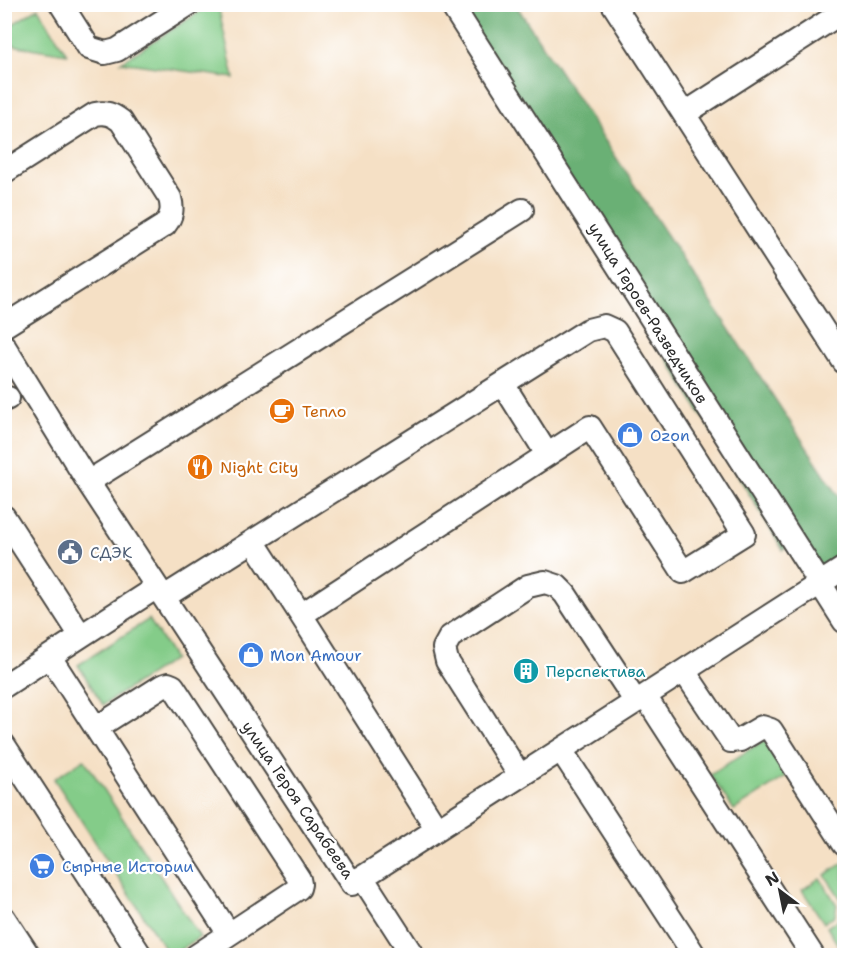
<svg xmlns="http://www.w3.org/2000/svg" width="849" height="960" viewBox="0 0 849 960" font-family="'Shantell Sans',sans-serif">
	<rect width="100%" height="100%" fill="#fff"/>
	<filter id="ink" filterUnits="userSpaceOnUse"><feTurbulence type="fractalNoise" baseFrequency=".0167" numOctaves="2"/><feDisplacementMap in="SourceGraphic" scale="12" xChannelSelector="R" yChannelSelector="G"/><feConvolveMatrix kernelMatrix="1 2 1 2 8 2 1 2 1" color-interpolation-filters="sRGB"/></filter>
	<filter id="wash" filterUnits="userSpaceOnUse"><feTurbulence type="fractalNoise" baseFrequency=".008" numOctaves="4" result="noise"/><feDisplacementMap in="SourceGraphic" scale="24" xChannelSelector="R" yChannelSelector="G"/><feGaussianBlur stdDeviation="1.35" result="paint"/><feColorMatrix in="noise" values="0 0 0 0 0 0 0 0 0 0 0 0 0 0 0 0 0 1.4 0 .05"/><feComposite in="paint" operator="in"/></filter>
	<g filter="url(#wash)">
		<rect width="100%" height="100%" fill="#f5e0c5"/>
		<path fill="#84cc89" stroke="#587c5a" stroke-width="1.5" d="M212,4L218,5L234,78L121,62Z
			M38,8L67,54L5,44V29Z
			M149,619L174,659L103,705L78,665Z
			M764,740L787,776L734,810L710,775Z
			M84,759L200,937L172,955H169L54,779Z
			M843,863L844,866V902H843L825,875Z
			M820,878L837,905L835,915L824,923L802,890Z
			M838,920L844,923V955L827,927Z"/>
		<path fill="#6bb075" stroke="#4b6e50" stroke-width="1.5" d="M453,5H516L844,504V554L820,570L799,538L783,550Z"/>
	</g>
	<g filter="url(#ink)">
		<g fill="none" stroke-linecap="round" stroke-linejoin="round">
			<g stroke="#494642" stroke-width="26">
				<path id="minor" d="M61,4L89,48L105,53L117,50L189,4
					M451,4L844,621
					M613,4L844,362
					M684,114L844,11
					M4,172L95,114C106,112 112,114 121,121L170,198C173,209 172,216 165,225L4,326
					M4,346L88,482L352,884L844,568
					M503,384L547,454
					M4,400L8,398
					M88,482L522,210
					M4,517L81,636L4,686
					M164,597L253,541L301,615L590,427L683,572L744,534L615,331L604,326L588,330L253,541
					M301,615L437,829
					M81,636L157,587
					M50,657L229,934
					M684,671L731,741L740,740L762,727L771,730L844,844
					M645,696L813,956
					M96,728L162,686L168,684L173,686L299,879L300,884L299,888L196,956
					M4,745L141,956
					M561,750L695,956
					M520,776L447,661L444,648L450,637L528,586L545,582L557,586L565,594L636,702
					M362,877L413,956
					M4,918L29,956"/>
			</g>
			<use href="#minor" stroke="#fff" stroke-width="22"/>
		</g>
	</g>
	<defs>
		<g id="cafe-disc" transform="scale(1.35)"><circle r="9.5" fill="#e8710a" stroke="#fff"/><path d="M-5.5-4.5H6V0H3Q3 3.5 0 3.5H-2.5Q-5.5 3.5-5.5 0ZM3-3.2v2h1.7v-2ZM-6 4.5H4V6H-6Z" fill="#fff"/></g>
		<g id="shop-disc" transform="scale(1.35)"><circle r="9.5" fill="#3f7fe0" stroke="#fff"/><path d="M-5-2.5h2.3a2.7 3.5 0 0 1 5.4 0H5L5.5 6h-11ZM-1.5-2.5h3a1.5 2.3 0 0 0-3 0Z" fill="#fff"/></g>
		<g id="restaurant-disc" transform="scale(1.35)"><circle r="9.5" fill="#e8710a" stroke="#fff"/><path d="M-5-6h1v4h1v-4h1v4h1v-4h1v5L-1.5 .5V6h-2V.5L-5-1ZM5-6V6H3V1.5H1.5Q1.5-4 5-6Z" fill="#fff"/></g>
		<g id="civic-disc" transform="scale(1.35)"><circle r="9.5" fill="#5c6f8a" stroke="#fff"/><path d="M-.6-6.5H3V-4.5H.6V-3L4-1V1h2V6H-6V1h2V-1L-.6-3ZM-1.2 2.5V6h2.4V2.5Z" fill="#fff"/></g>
		<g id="building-disc" transform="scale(1.35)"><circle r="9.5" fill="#0f9aa8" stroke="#fff"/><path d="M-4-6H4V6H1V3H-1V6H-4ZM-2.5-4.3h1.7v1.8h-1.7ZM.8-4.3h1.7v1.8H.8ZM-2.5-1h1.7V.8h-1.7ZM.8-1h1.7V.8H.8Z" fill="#fff"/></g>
		<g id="supermarket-disc" transform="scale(1.35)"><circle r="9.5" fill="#3f7fe0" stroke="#fff"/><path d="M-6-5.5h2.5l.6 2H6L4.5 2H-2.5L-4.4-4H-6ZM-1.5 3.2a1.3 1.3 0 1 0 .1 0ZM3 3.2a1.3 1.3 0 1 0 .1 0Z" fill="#fff"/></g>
	</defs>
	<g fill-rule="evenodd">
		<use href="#cafe-disc" x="282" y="411"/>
		<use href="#shop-disc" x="630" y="435"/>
		<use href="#restaurant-disc" x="200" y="467"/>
		<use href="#civic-disc" x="70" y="552"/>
		<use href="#shop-disc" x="251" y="655"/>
		<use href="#building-disc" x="526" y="671"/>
		<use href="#supermarket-disc" x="42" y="866"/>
	</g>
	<g text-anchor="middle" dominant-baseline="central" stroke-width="4.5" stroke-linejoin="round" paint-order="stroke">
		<g font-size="16" fill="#2b2b2b" stroke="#fff">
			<text transform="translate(648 313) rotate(58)">улица Героев-Разведчиков</text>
			<text transform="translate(298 800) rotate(56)">улица Героя Сарабеева</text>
		</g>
		<g font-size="16" fill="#c56008" stroke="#fff" text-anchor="start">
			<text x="302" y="411">Тепло</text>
			<text x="220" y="467">Night City</text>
		</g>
		<g font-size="16" fill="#366cbe" stroke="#fff" text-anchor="start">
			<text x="650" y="435">Ozon</text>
			<text x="270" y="655">Mon Amour</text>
			<text x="62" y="866">Сырные Истории</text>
		</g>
		<g font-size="16" fill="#4e5e75" stroke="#fff" text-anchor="start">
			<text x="90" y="552">СДЭК</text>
		</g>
		<g font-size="16" fill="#0d838f" stroke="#fff" text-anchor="start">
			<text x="546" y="671">Перспектива</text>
		</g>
	</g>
	<rect width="849" height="960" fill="none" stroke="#fff" stroke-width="24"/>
	<g transform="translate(780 891) rotate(328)" stroke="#ffffff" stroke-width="4.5" paint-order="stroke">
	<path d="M0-4.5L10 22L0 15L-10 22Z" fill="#2b2b2b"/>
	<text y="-9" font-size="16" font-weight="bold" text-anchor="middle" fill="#2b2b2b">N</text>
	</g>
</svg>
